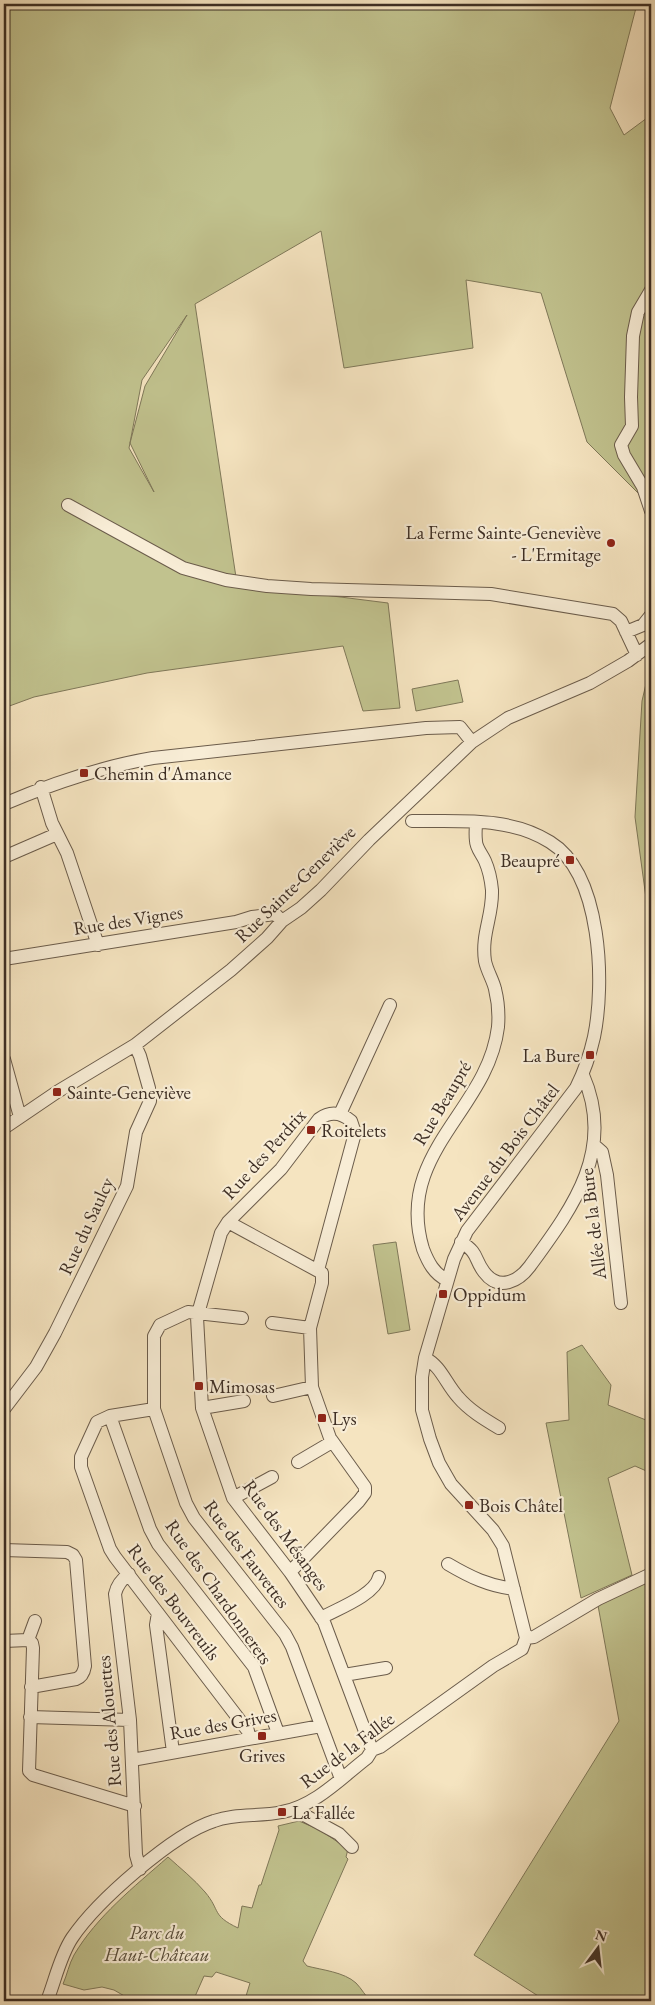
<svg xmlns="http://www.w3.org/2000/svg" width="655" height="2005" viewBox="0 0 655 2005" font-family="'EB Garamond',serif">
	<rect width="100%" height="100%" fill="#f5e4c0"/>
	<filter id="stains"><feTurbulence type="fractalNoise" baseFrequency=".004" numOctaves="4"/><feColorMatrix values="0 0 0 0 .2 0 0 0 0 .09 0 0 0 0 .02 0 0 0 .5 -.17"/></filter>
	<radialGradient id="worn" r=".72"><stop offset=".6" stop-color="#630" stop-opacity="0"/><stop offset="1" stop-color="#630" stop-opacity=".3"/></radialGradient>
	<path fill="#c1c28e" stroke="#7f7859" fill-rule="evenodd" d="M4,4H637L610,108L624,135L651,115V506L587,442L541,293L466,280L473,348L344,368L321,231L195,304L237,584L388,603L400,708L363,711L343,646L147,673L34,697L4,708ZM187,315L145,386L130,443L154,492L129,448L142,380Z
		M651,662V935L635,817L642,701Z
		M458,680L463,702L416,711L412,689Z
		M396,1242L410,1330L388,1334L373,1245Z
		M582,1345L611,1385L608,1405L651,1422V1473L635,1466L608,1478L632,1575L581,1598L546,1423L569,1420L567,1352Z
		M651,1577V2001H546L474,1955L619,1721L597,1600Z
		M299,1821L320,1830L348,1849L346,1857L348,1859L303,1961L307,1966C322,1970 344,1972 356,1983C362,1989 365,1996 371,2001H238L240,1997L246,1996L250,1983L216,1972L212,1977L204,1976L193,2001H133L114,1990L102,1987L84,1990L63,1984C67,1975 69,1964 74,1955C97,1916 134,1887 168,1857C180,1868 194,1879 205,1892C221,1911 211,1915 238,1928L242,1906L252,1908L259,1885H261L279,1830L278,1826Z"/>
	<g fill="none" stroke-linecap="round" stroke-linejoin="round">
		<g stroke="#6b5c4b" stroke-width="14">
			<path id="minor" d="M651,290L638,312L633,336L631,397L632,426L621,445L624,455L643,487L651,511
				M68,505L183,568L226,580L267,586L311,589L491,594L613,614L621,621L637,655
				M626,632L643,625L651,615
				M41,787L52,823L67,853L98,945
				M4,804C53,783 100,767 153,758L426,728L460,727L472,742
				M412,821C459,822 509,816 550,842C602,874 605,984 594,1037C590,1055 584,1072 576,1088L467,1231L454,1259L425,1358L422,1377V1410L430,1439L439,1463L451,1484L493,1530L503,1546L526,1638
				M4,857L57,834
				M4,959L236,922L252,917L275,914L282,921
				M4,1059L20,1117
				M340,1114L390,1005
				M4,1128L57,1092L135,1045L231,970L267,938L282,921L301,908L321,890L369,840L472,742L508,718L590,683L628,661L651,644
				M594,1145L602,1152L607,1175L621,1303
				M228,1222L322,1273V1283L310,1328L312,1387L330,1438L365,1487V1493L359,1501L290,1572
				M461,1242C479,1253 474,1259 484,1272C499,1292 519,1281 530,1266C573,1207 616,1150 583,1075
				M318,1270L355,1133L351,1121C341,1112 330,1111 319,1119L281,1169L228,1222L221,1233L197,1317L202,1408L233,1498L290,1572L324,1622L372,1750
				M447,1280C434,1274 428,1262 423,1249C394,1153 488,1111 498,1027C499,1015 498,1001 495,989C493,980 487,971 485,961C481,934 493,916 492,890C491,880 489,870 485,861C482,854 476,848 476,841C475,834 476,828 476,822
				M242,1318L188,1312L160,1325L154,1336V1409L186,1503L194,1518L285,1634L292,1647L341,1779
				M272,1323L310,1328
				M425,1358C441,1366 446,1384 458,1397C469,1410 484,1419 499,1428
				M273,1396L312,1387
				M202,1408L244,1401
				M4,1409L36,1367L55,1333L127,1186L136,1132L150,1101L149,1088L140,1056L135,1045
				M154,1409L110,1416L97,1422L81,1457V1467L110,1549L115,1557L248,1731L249,1738
				M110,1416L150,1529L158,1544L254,1667L278,1733
				M298,1462L332,1442
				M233,1498L272,1477
				M4,1550L67,1552L73,1555L76,1560L85,1666C84,1672 82,1677 76,1679L31,1687
				M448,1564C470,1577 489,1586 514,1589
				M129,1574C122,1579 117,1585 115,1594L130,1720L136,1855L140,1869
				M158,1613L156,1625L173,1752
				M321,1618C337,1609 375,1595 379,1577
				M526,1638L534,1637L598,1599L651,1574
				M28,1640L32,1643L33,1648L29,1771L33,1775L135,1806
				M28,1640L35,1621
				M4,1641L28,1640
				M344,1675L386,1668
				M30,1717L130,1720
				M132,1760L321,1726
				M299,1807L306,1816L339,1834L352,1847
				M47,2001C55,1981 60,1956 72,1938C97,1901 173,1834 214,1821C236,1813 259,1817 282,1812C315,1806 341,1778 367,1758L372,1750L380,1747L493,1666L522,1649L526,1638"/>
		</g>
		<use href="#minor" stroke="#f8edd6" stroke-width="12"/>
	</g>
	<g fill="#8f2418" stroke="#f8edd6" stroke-width="2">
		<circle cx="611" cy="543" r="5"/>
		<rect x="79" y="768" width="10" height="10" rx="2.5"/>
		<rect x="565" y="855" width="10" height="10" rx="2.5"/>
		<rect x="585" y="1050" width="10" height="10" rx="2.5"/>
		<rect x="52" y="1087" width="10" height="10" rx="2.5"/>
		<rect x="306" y="1125" width="10" height="10" rx="2.5"/>
		<rect x="438" y="1289" width="10" height="10" rx="2.5"/>
		<rect x="194" y="1381" width="10" height="10" rx="2.5"/>
		<rect x="317" y="1413" width="10" height="10" rx="2.5"/>
		<rect x="464" y="1500" width="10" height="10" rx="2.5"/>
		<rect x="257" y="1731" width="10" height="10" rx="2.5"/>
		<rect x="277" y="1807" width="10" height="10" rx="2.5"/>
	</g>
	<g text-anchor="middle" dominant-baseline="central" stroke-width="4.5" stroke-linejoin="round" paint-order="stroke">
		<g font-size="19" fill="#3d2e24" stroke="#f8edd6" text-anchor="start">
			<text x="601" y="532" text-anchor="end">La Ferme Sainte-Geneviève<tspan x="601" dy="22">- L'Ermitage</tspan></text>
			<text x="94" y="773">Chemin d'Amance</text>
			<text x="560" y="860" text-anchor="end">Beaupré</text>
			<text x="580" y="1055" text-anchor="end">La Bure</text>
			<text x="67" y="1092">Sainte-Geneviève</text>
			<text x="321" y="1130">Roitelets</text>
			<text x="453" y="1294">Oppidum</text>
			<text x="209" y="1386">Mimosas</text>
			<text x="332" y="1418">Lys</text>
			<text x="479" y="1505">Bois Châtel</text>
			<text x="262" y="1755" text-anchor="middle">Grives</text>
			<text x="292" y="1812">La Fallée</text>
		</g>
		<g font-size="19" fill="#3d2e24" stroke="#f8edd6">
			<text transform="translate(295 884) rotate(-44)">Rue Sainte-Geneviève</text>
			<text transform="translate(128 920) rotate(-9)">Rue des Vignes</text>
			<text transform="translate(442 1103) rotate(-59)">Rue Beaupré</text>
			<text transform="translate(505 1152) rotate(-53)">Avenue du Bois Châtel</text>
			<text transform="translate(264 1154) rotate(-48)">Rue des Perdrix</text>
			<text transform="translate(593 1224) rotate(-97)">Allée de la Bure</text>
			<text transform="translate(86 1226) rotate(-65)">Rue du Saulcy</text>
			<text transform="translate(286 1535) rotate(54)">Rue des Mésanges</text>
			<text transform="translate(247 1554) rotate(53)">Rue des Fauvettes</text>
			<text transform="translate(219 1592) rotate(55)">Rue des Chardonnerets</text>
			<text transform="translate(174 1602) rotate(53)">Rue des Bouvreuils</text>
			<text transform="translate(109 1721) rotate(-95)">Rue des Alouettes</text>
			<text transform="translate(223 1724) rotate(-10)">Rue des Grives</text>
			<text transform="translate(347 1750) rotate(-37)">Rue de la Fallée</text>
		</g>
		<g font-size="19" font-style="italic" fill="#574c39" stroke="#f8edd6">
			<text x="157" y="1932">Parc du<tspan x="157" dy="22">Haut-Château</tspan></text>
		</g>
	</g>
	<rect width="655" height="2005" fill="none" stroke="#f5e4c0" stroke-width="20"/>
	<rect x="5" y="5" width="645" height="1995" fill="none" stroke="#3d2e24" stroke-width="2.5"/>
	<rect x="10" y="10" width="635" height="1985" fill="none" stroke="#3d2e24"/>
	<g transform="translate(598 1948) rotate(15)" stroke="#f8edd6" stroke-width="4" paint-order="stroke">
	<path d="M0-4L9 19L0 12L-9 19Z" fill="#3d2e24"/>
	<text y="-8" font-size="14" font-weight="bold" text-anchor="middle" fill="#3d2e24">N</text>
	</g>
	<rect width="100%" height="100%" filter="url(#stains)"/>
	<rect width="100%" height="100%" fill="url(#worn)"/>
</svg>
